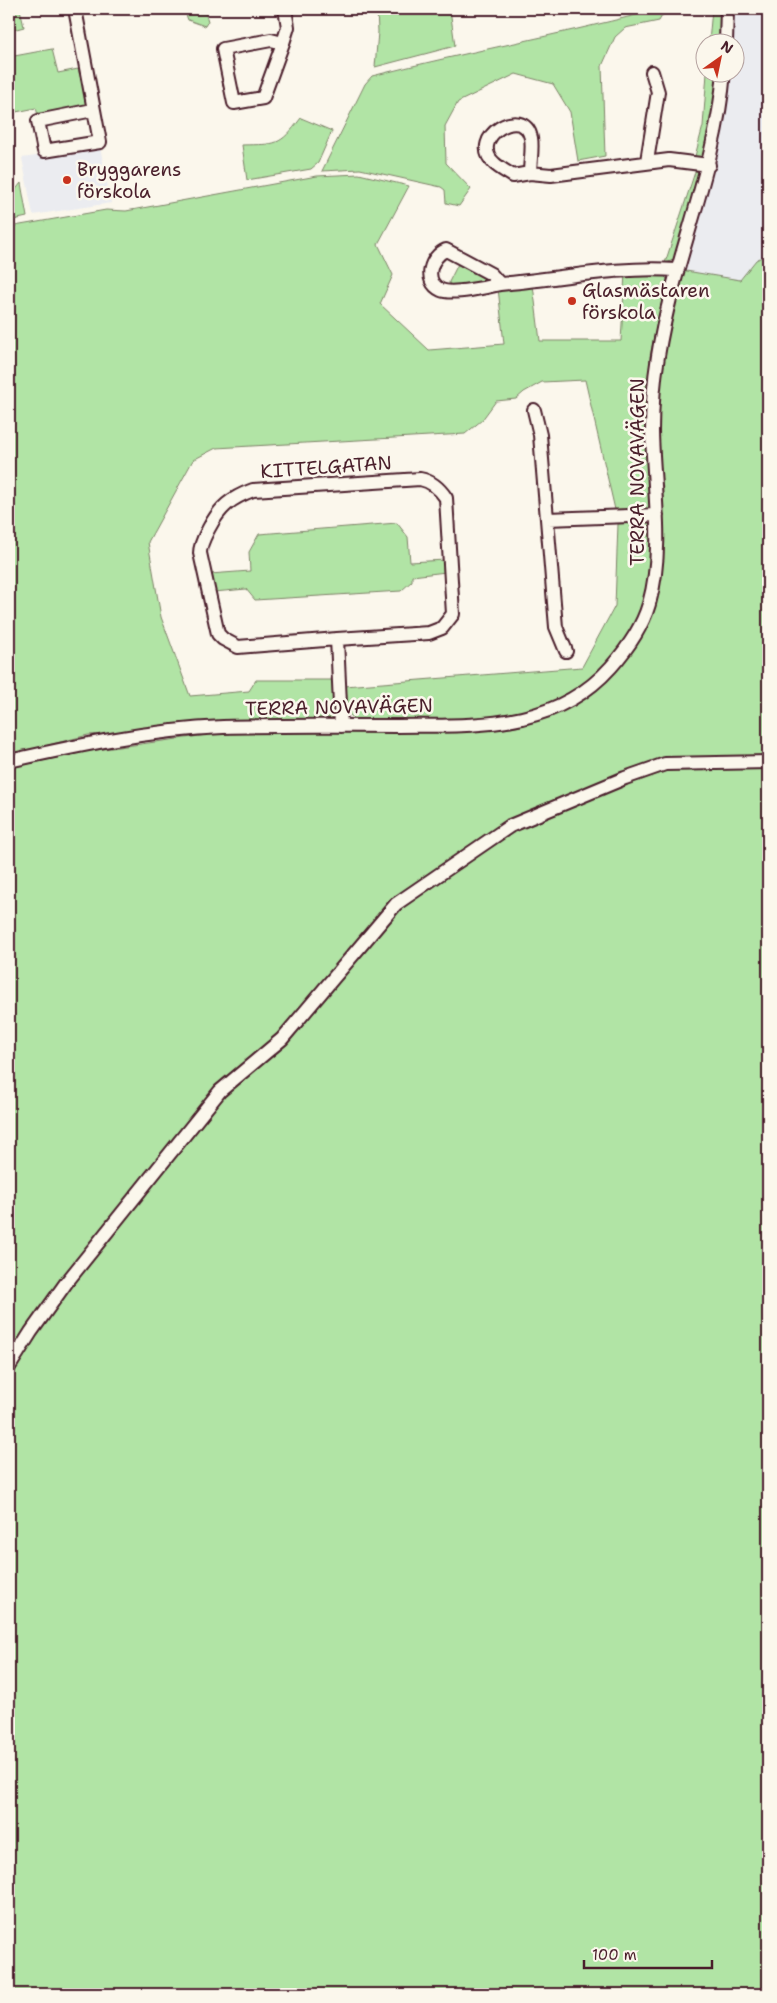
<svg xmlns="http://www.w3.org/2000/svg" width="777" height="2003" viewBox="0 0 777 2003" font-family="'Shantell Sans',sans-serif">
	<rect width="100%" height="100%" fill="#fbf7ec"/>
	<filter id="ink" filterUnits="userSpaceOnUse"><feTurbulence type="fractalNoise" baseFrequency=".02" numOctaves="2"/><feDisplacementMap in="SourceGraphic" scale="10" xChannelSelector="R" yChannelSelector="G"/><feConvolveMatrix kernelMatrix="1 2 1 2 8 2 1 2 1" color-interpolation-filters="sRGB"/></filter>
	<g filter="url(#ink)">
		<path fill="#ebecf0" d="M731,9H768V254L756,260L740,280L681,270L728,73L734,72V42H730Z
			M100,147L111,203L33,215L22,158Z"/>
		<path fill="#b1e4a5" stroke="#7e8268" d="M9,9H20L24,27L9,31Z
			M184,9H204L208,21L205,26L188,20Z
			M377,9H450L455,46L375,67L378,32Z
			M712,9H722L721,42H709Z
			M644,13L663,14L659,21L625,28L615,37L602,66L605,156L578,161L570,112L553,84L516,74L458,102L445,126L446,163L471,189L459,206L446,203L445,190L441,187L360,169L322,171L365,84L372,76C462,53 554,36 644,13Z
			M52,49L58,73L78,69L88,104L38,115L36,108L16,112L9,79V57Z
			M707,73H719L706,154L702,159L694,160L703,126Z
			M301,118L332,131L318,163L311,169L247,180L242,145C277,144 279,147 301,118Z
			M696,169L700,178L676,256L671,261L665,263Z
			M359,174L409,186L378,244L393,275L380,304L429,350L504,344L498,288L533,285L540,341H621L625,273L662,274L667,279L650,356L647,445L650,505L645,512L616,514L585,380L542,382L524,392L516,399L496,401L482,420L465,434L216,448L193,460L148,542L161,617L190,696L249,691L256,680H334L336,709L333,717L326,722L88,735L9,755V227L106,210L126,211L317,176Z
			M21,183L27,217L9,221V194L13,193Z
			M768,254V1994H9V768L89,751L222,733L476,730C487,730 499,730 511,728C555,720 607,689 632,651C639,640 644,628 649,617L660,357L680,270L740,280L756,260Z
			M459,262L489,280L450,288L449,282Z
			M649,522L654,527C654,582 650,610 614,654C603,667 591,681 577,691C523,729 418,719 354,719L346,711L345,686L582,667L615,606L618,524Z
			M397,523L408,537L410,562L445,560L446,572L412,576V581L401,591L255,600L246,589L214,592L210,574L250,571L249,552L259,534Z"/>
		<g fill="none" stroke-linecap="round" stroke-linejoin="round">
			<g stroke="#4a1f2b" stroke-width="16">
				<path id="minor" d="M75,9L100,142L44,151L38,121L93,110
					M726,42L727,9
					M283,43L263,98L234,103L223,49L271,40L283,43L288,27L285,9
					M647,161L658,92L652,72
					M530,173C530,162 533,148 531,138C524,103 467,138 494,163C499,168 507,172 513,176L530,173L551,175L669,160L709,165
					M500,284C488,287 452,295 441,290C422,281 431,256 446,250L491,274L500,284C559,279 617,266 676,270
					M534,410L540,435L556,627L566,651
					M547,519L657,515
					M337,639L238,647L223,639L218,634L200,553C200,544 205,536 209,528C220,507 231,498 253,490L420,479C431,481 440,489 446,498L453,614L442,628L429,633L337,639L341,726
					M9,761C80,745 150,730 223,727C281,725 339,726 397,726C475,725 554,731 611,667C627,649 642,628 649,604C665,547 653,488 652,431C652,406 654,381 658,356C673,260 716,170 724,72
					M9,1367L31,1332L66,1283L220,1091L282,1039L396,904L510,826L625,778L665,764L768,762"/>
			</g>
			<use href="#minor" stroke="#fbf7ec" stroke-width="12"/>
		</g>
	</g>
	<g fill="#c8321e" stroke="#fbf7ec" stroke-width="2">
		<circle cx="67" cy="180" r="5"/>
		<circle cx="572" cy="301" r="5"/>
	</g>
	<g text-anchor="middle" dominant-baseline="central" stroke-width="5" stroke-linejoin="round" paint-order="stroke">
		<g font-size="19" fill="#4a1f2b" stroke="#fbf7ec" text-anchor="start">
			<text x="77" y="169">Bryggarens<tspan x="77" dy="22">förskola</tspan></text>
			<text x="582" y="290">Glasmästaren<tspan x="582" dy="22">förskola</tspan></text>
		</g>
		<g font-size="19" fill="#4a1f2b" stroke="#fbf7ec">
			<text transform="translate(326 467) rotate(-4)">KITTELGATAN</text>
			<text transform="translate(637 472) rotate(-90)">TERRA NOVAVÄGEN</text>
			<text transform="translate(339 707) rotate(-1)">TERRA NOVAVÄGEN</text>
		</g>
	</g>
	<rect width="777" height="2003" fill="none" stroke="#fbf7ec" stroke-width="30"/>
	<rect x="15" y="15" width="747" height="1973" fill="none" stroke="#4a1f2b" stroke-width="2" filter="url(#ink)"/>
	<g transform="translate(720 58) rotate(33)"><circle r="24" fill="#fbf7ec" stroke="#b4a19f"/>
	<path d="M0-4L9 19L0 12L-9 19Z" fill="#c8321e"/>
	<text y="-8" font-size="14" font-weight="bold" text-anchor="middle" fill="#4a1f2b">N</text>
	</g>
	<path d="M584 1960v8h128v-8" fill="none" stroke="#4a1f2b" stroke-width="2.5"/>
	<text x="592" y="1960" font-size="15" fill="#4a1f2b" stroke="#fbf7ec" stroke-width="4" paint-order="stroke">100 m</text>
</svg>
